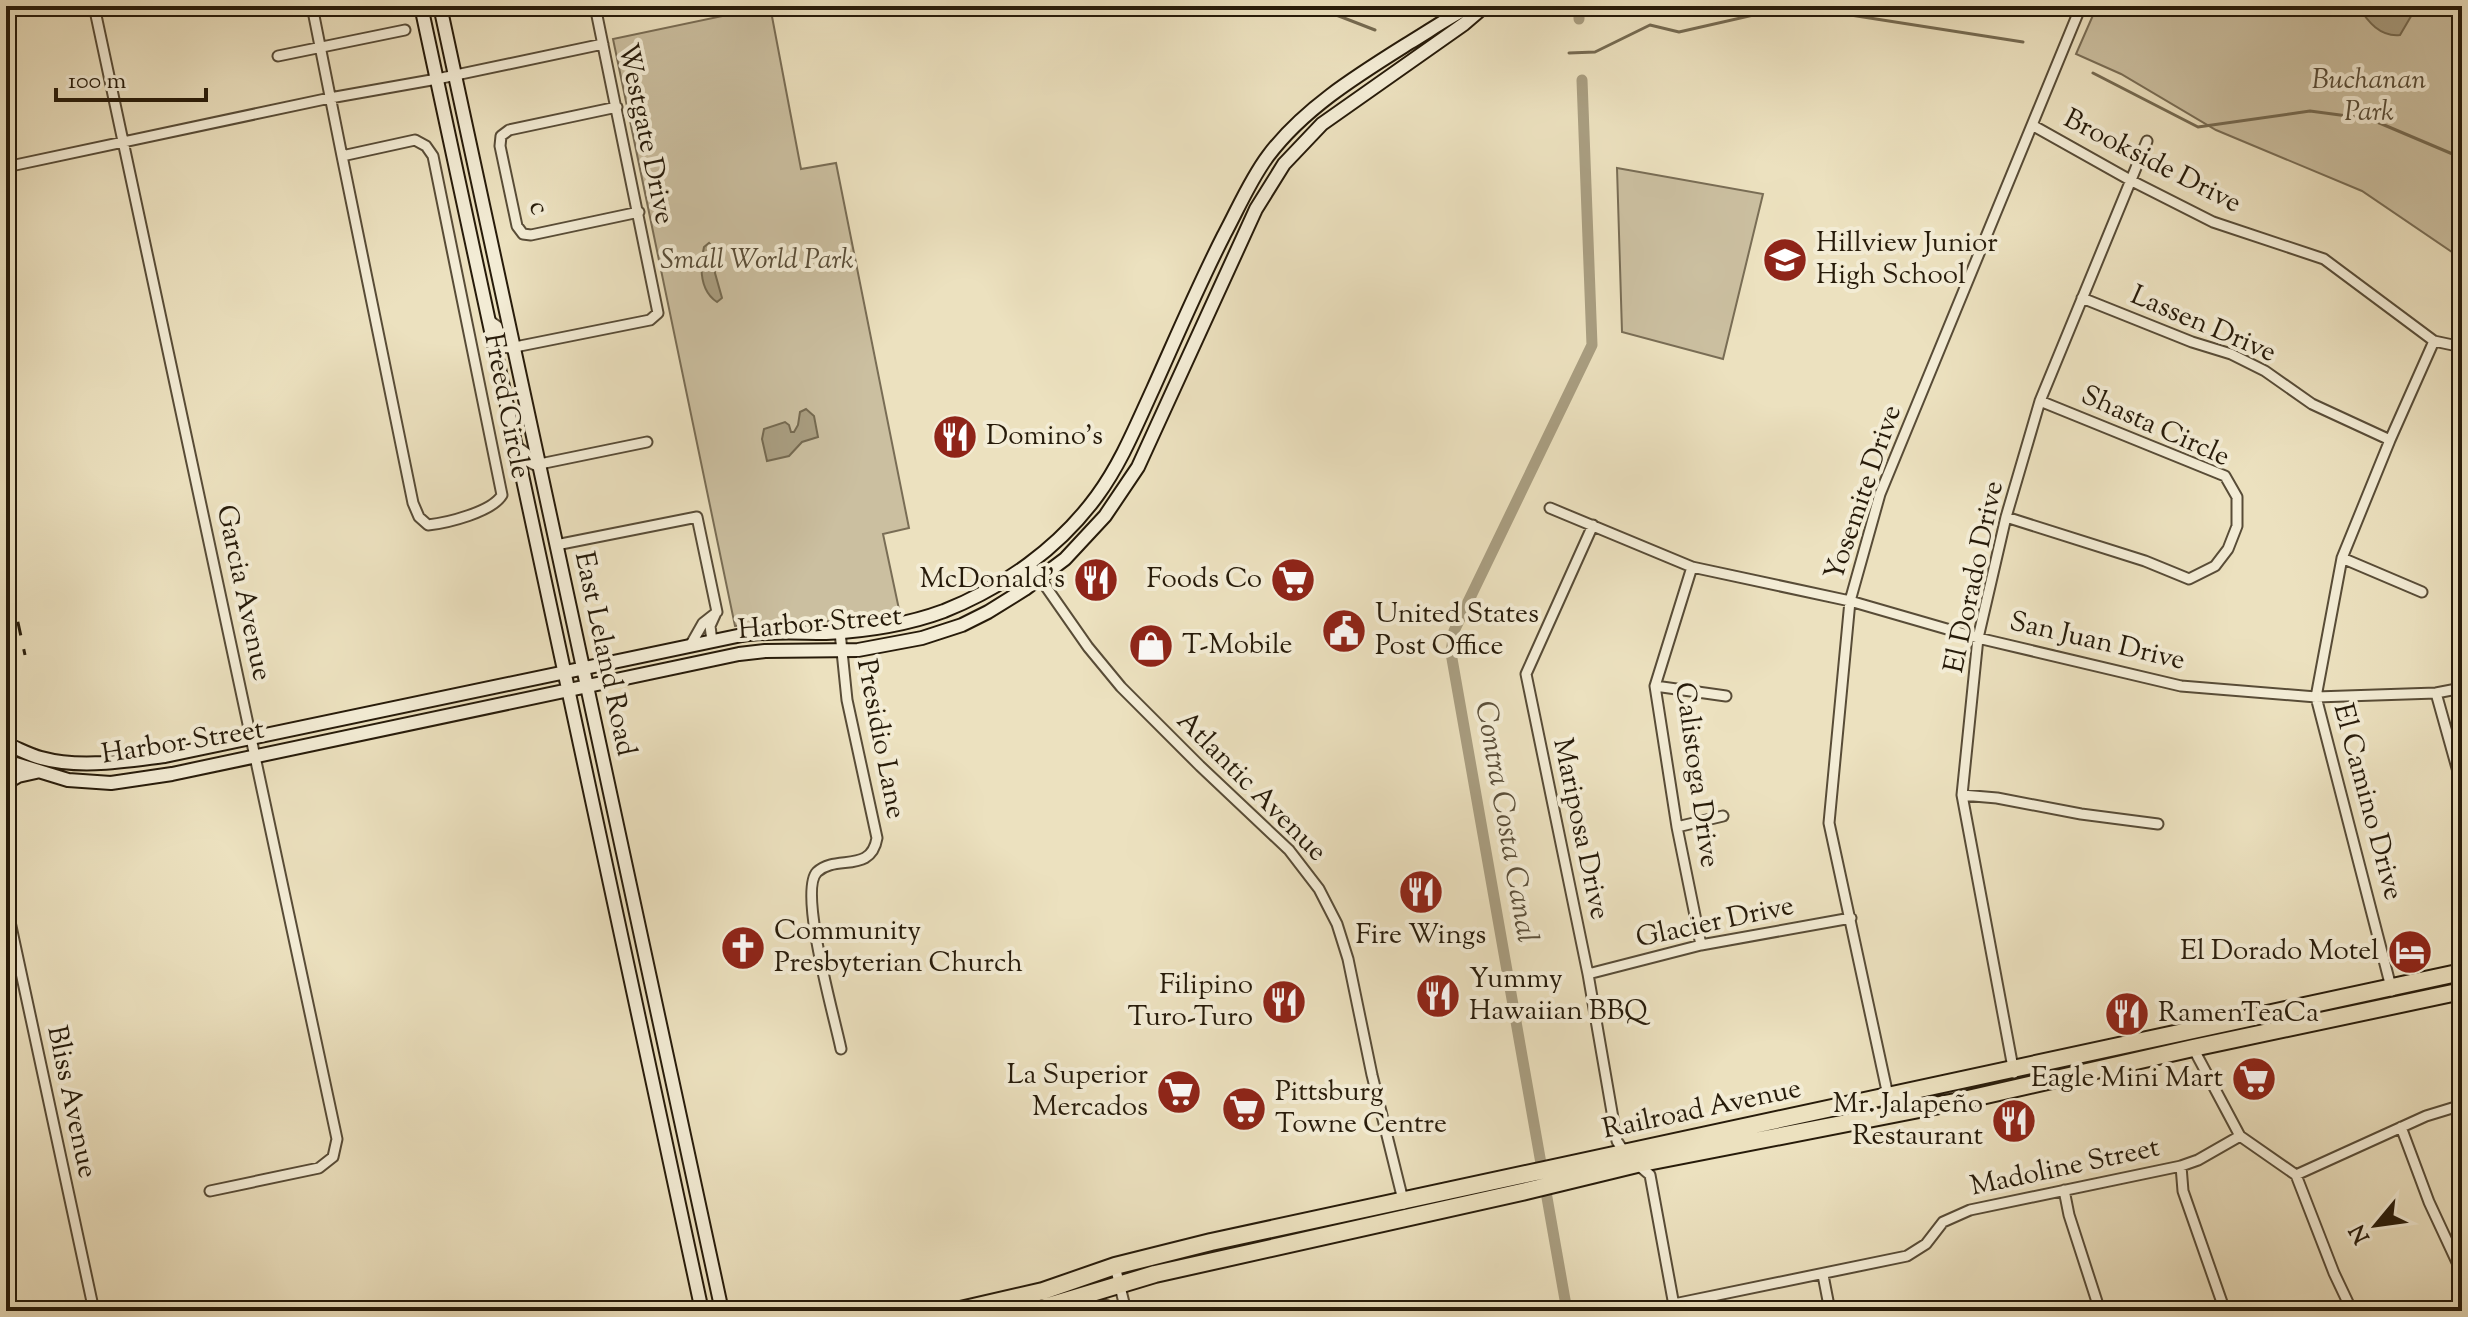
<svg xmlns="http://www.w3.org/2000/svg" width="2468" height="1317" viewBox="0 0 2468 1317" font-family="'Sorts Mill Goudy',serif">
	<rect width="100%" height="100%" fill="#ece1bf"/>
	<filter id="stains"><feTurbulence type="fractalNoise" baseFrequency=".0025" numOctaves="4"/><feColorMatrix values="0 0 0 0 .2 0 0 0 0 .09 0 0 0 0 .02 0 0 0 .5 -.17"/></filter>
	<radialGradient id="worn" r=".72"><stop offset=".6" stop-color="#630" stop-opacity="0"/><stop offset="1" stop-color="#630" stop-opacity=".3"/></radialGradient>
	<path fill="#cbbfa0" stroke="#796d55" stroke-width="2" d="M770,6L801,169L836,163L909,528L883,534L900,614C845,625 790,619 735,626L613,39Z
		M2097,6H2462V254L2452,252L2362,191L2216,130L2121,74L2076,54Z
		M1617,168L1763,194L1723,359L1622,332Z"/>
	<path fill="#a99e81" stroke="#756a51" stroke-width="2" d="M2358,6H2417L2400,35C2380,37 2368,22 2358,6Z
		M709,243L714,249L715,273L722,298L717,302C699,290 700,266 704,247Z
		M806,409L814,416L818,437L802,442L789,456L767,461L762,439L764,429L785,422L789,425L791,432H794L798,425L800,412Z"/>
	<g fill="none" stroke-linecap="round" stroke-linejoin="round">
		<path stroke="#756a51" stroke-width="3" d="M1313,6L1375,30
			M1569,53L1595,52L1650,25L1679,32L1793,6L2023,42
			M2093,73L2198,127L2310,111L2370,119L2462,158"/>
		<path stroke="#a99e81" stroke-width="11" d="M1579,19V6
			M1567,1311L1451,653L1454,631L1592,345L1582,80"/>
		<g stroke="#584c37" stroke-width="13">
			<path id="street" d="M94,6L337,1139L333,1157L319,1168L210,1191
				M316,6L314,16L342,156
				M278,56L405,30
				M617,107L509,130L501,136L500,146L517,226L523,234L531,235L639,212
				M2032,125L2130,180L2213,222L2324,259L2434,341L2462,347
				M415,140L426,146L433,156L502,495C492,512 447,523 428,525L419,517L413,503L342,156Z
				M6,167L330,98L437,79L603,44
				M2082,298L2192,342L2231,354L2265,371L2312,404L2390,440
				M490,321L497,326L503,347L510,348L650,320L658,313L595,6
				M516,446L526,453L529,462L535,465L647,442
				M1550,508L1692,567L1850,601L1978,638L2181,686L2316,697L2436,693L2462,688
				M2006,517L2145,561L2189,579L2215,566L2228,549L2237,526V497L2225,476L2040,401
				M1593,525L1526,674L1588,974L1617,1141L1626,1155
				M556,545L697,517L717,612
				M2342,558L2422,592
				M1030,564L1088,647L1121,687L1200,766L1289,850L1319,889L1337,924L1348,959L1372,1075L1404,1204
				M1692,567L1655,686L1677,827L1701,945
				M840,632L847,700L877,838C871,874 836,854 817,872C798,891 835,1019 841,1049
				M712,641L710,626L715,615
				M690,646L703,623L717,612
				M1655,686L1726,696
				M2436,693L2462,786
				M1962,795L1997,798L2081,814L2158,824
				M1677,827L1723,816
				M6,903L94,1311
				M1588,974L1701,945L1851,918
				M2392,991L2316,697L2342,558L2390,440L2434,341
				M2192,1046L2240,1136L2296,1175L2334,1273L2352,1311
				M2014,1073L1962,795L1978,638L2006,517L2040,401L2147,141
				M1892,1114L1829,823L1850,601L1880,494L2081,6
				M2401,1127L2429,1202L2462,1273
				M1637,1164L1650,1175L1675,1311
				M2181,1166L2183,1191L2225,1311
				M2296,1175L2426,1116L2462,1105
				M2064,1190L2069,1215L2100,1311
				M1115,1266L1126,1311
				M1823,1275L1830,1311
				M1674,1304L1907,1256L1926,1244L1943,1222L1970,1210L2181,1166L2198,1160L2240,1136
				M1059,1307C1077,1309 1106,1299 1117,1311"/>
		</g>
		<g stroke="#271b0a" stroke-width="16">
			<path id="secondary" d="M421,6L702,1311
				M440,6L722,1311
				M6,744C17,748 29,755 41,758C81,769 125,761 165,756L742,635C770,631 798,633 826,633C866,631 906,625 944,611C1004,587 1059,548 1097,496C1121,463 1136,426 1153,389C1176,338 1198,286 1224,235C1238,209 1250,180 1268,156C1304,108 1358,75 1409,43C1429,31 1449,17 1471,6
				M6,761L68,780L111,783L172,774L739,654L765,651L858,650L922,638L962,625L988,612L1025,589L1065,559L1105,516L1138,467L1256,209L1284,164L1322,124L1464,24L1485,6
				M6,783L18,776L36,772"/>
		</g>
		<g stroke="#271b0a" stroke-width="20">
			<path id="highway" d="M956,1311L1043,1291L1115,1266L1211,1242L2462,972
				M1032,1311L1155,1274L1526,1191L1637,1164L1955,1102L2193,1048L2462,991"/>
		</g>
		<use href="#street" stroke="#f3ecd5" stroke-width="9"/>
		<use href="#secondary" stroke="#f3ecd5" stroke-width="12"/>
		<use href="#highway" stroke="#ece1bf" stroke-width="16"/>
		<path stroke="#271b0a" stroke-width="3" stroke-dasharray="14 14" stroke-linecap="butt" d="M6,567L25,655"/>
	</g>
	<defs>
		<g id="school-disc" transform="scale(2.3)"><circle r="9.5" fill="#8f2418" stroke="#f3ecd5"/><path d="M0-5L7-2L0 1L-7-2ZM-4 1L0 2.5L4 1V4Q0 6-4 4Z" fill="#fff"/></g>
		<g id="restaurant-disc" transform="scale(2.3)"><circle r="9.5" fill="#8f2418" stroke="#f3ecd5"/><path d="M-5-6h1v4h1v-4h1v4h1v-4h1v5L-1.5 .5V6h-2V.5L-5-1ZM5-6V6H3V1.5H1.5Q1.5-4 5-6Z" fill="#fff"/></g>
		<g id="supermarket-disc" transform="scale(2.3)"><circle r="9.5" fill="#8f2418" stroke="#f3ecd5"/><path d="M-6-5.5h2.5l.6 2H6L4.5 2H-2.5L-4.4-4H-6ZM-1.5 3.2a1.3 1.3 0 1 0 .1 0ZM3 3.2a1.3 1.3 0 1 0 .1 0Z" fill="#fff"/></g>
		<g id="civic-disc" transform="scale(2.3)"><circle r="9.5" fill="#8f2418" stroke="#f3ecd5"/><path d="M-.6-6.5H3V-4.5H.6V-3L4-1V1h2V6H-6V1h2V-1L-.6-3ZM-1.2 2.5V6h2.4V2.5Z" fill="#fff"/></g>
		<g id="shop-disc" transform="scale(2.3)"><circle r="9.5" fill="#8f2418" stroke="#f3ecd5"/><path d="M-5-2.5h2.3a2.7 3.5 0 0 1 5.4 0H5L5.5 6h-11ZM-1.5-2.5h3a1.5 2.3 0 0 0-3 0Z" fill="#fff"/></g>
		<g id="church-disc" transform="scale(2.3)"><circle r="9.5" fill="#8f2418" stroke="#f3ecd5"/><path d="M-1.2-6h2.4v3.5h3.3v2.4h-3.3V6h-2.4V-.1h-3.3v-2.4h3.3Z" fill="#fff"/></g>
		<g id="hotel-disc" transform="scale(2.3)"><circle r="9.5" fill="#8f2418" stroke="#f3ecd5"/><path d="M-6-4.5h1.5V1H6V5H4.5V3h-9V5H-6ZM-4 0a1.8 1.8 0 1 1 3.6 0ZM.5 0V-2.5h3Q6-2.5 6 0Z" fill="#fff"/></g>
	</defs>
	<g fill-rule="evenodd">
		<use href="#school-disc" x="1785" y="260"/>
		<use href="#restaurant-disc" x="955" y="437"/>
		<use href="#restaurant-disc" x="1096" y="580"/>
		<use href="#supermarket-disc" x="1293" y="580"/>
		<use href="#civic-disc" x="1344" y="631"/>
		<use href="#shop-disc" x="1151" y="646"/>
		<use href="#restaurant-disc" x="1421" y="892"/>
		<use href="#church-disc" x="743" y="948"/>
		<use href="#hotel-disc" x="2410" y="952"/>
		<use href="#restaurant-disc" x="1438" y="996"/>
		<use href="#restaurant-disc" x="1284" y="1002"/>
		<use href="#restaurant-disc" x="2127" y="1014"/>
		<use href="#supermarket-disc" x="2254" y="1079"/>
		<use href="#supermarket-disc" x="1179" y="1092"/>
		<use href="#supermarket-disc" x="1244" y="1109"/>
		<use href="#restaurant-disc" x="2014" y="1121"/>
	</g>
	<g text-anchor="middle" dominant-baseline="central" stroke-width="8" stroke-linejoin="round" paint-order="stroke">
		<g font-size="28" font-style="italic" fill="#584c37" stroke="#f3ecd5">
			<text x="2369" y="81">Buchanan<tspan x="2369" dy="32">Park</tspan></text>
			<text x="757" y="261">Small World Park</text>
		</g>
		<g font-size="28" fill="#271b0a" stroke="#f3ecd5">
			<text transform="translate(645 134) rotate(78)">Westgate Drive</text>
			<text transform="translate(2152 162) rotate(27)">Brookside Drive</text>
			<text transform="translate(538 208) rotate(73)">c</text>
			<text transform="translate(2203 325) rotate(23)">Lassen Drive</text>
			<text transform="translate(506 406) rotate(79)">Freed Circle</text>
			<text transform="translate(2155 427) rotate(24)">Shasta Circle</text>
			<text transform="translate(1864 493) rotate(-71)">Yosemite Drive</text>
			<text transform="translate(1975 577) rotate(-78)">El Dorado Drive</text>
			<text transform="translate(243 593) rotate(78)">Garcia Avenue</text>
			<text transform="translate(820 624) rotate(-5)">Harbor Street</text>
			<text transform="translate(2097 642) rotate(13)">San Juan Drive</text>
			<text transform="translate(604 654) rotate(78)">East Leland Road</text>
			<text transform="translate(880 739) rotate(79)">Presidio Lane</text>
			<text transform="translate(183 743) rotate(-9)">Harbor Street</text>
			<text transform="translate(1696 775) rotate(82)">Calistoga Drive</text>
			<text transform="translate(1251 787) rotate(45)">Atlantic Avenue</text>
			<text transform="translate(2367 802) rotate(75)">El Camino Drive</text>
			<text transform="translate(1580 829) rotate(78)">Mariposa Drive</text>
			<text transform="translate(1715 923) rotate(-12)">Glacier Drive</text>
			<text transform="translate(71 1102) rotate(78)">Bliss Avenue</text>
			<text transform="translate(1702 1110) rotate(-12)">Railroad Avenue</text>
			<text transform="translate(2065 1168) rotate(-12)">Madoline Street</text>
		</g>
		<g font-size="28" fill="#271b0a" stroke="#f3ecd5" text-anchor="start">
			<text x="1816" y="244">Hillview Junior<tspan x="1816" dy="32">High School</tspan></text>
			<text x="986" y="437">Domino's</text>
			<text x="1065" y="580" text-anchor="end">McDonald's</text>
			<text x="1262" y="580" text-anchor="end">Foods Co</text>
			<text x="1375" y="615">United States<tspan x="1375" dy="32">Post Office</tspan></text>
			<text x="1182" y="646">T-Mobile</text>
			<text x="774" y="932">Community<tspan x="774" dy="32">Presbyterian Church</tspan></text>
			<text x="1421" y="936" text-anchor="middle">Fire Wings</text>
			<text x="2379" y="952" text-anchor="end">El Dorado Motel</text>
			<text x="1469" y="980">Yummy<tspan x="1469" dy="32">Hawaiian BBQ</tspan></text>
			<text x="1253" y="986" text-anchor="end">Filipino<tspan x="1253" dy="32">Turo-Turo</tspan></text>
			<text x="2158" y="1014">RamenTeaCa</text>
			<text x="1148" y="1076" text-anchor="end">La Superior<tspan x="1148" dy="32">Mercados</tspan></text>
			<text x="2223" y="1079" text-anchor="end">Eagle Mini Mart</text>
			<text x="1275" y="1093">Pittsburg<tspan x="1275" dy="32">Towne Centre</tspan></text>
			<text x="1983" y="1105" text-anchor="end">Mr. Jalapeño<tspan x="1983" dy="32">Restaurant</tspan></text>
		</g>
		<g font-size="30" font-style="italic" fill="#5b4f3a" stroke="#f3ecd5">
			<text transform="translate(1505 822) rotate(80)">Contra Costa Canal</text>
		</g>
	</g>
	<rect width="2468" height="1317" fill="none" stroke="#ece1bf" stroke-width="32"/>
	<rect x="8" y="8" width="2452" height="1301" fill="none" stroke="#271b0a" stroke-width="4"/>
	<rect x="16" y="16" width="2436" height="1285" fill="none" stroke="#271b0a" stroke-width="2"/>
	<g transform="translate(2376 1225) rotate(241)" stroke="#f3ecd5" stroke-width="6" paint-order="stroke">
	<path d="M0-6L14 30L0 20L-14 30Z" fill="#271b0a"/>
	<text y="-12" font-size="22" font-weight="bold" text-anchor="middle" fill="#271b0a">N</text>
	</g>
	<path d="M56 88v12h150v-12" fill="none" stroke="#271b0a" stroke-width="4"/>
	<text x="68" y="88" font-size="24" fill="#271b0a" stroke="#f3ecd5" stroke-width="6" paint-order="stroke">100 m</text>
	<rect width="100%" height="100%" filter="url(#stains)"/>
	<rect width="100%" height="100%" fill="url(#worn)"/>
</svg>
